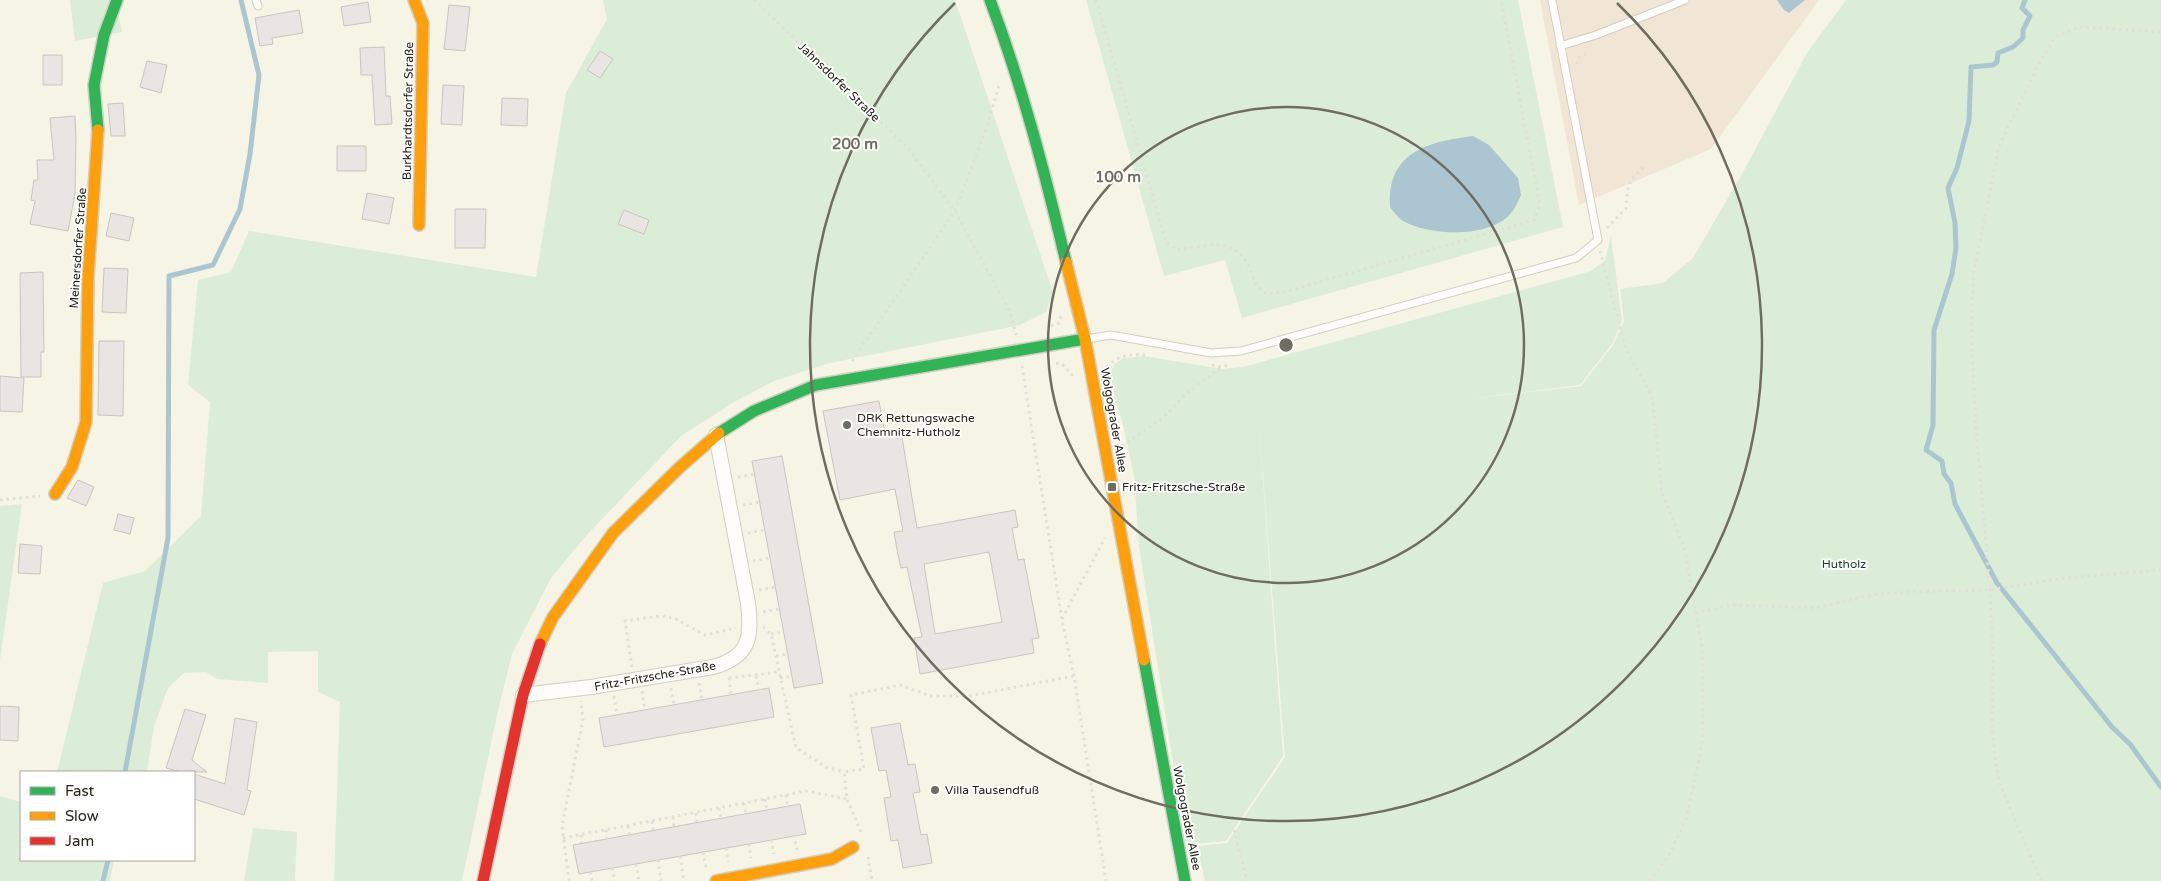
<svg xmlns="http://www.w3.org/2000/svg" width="2161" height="881" viewBox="0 0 2161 881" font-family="'Varela Round',sans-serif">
	<rect width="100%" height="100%" fill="#f6f4e5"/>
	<path fill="#f1e6d6" d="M1540,0H1819L1711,149L1579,205Z"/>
	<path fill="#dcedd7" d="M70,0H116L122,32L75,41Z
		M603,0H955L1053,292L1046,312L1020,325L830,363L774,381L736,401L681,436L586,536L551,578L512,654L499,706L462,881H334L340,702L318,692V651L268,652V683L217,679L206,672L184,673L168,688L154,726L147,772H57L103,583L145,571L201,516L210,402L188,385L198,280L231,272L249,231L536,277L566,93L607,19Z
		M1086,0H1518L1563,227L1242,318L1225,260L1164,276Z
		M1846,0H2161V881H1205L1197,846L1227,843L1285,757L1259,424L1283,756L1226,841L1186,845L1139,547L1134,476L1122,421L1108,376L1115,364L1122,359L1135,357L1144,356L1222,369L1243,367L1591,271L1605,260L1611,237L1622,321L1612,344L1580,385L1469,399L1581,386L1613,345L1624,321L1620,289L1663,283L1693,258L1743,172L1807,53Z
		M22,504L0,660V506Z
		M0,796L21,802V860H114L110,881H0Z
		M253,828L297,832L295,881H244Z"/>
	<path fill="#abc6d0" d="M1777,0H1805L1789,13L1784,10Z
		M1473,136L1489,145L1518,178L1521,195C1518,201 1516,207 1512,212C1491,239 1430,236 1403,221C1398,218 1394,212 1390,207C1387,152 1427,142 1473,136Z"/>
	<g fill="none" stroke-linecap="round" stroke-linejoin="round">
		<path stroke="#abc6d0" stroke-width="5" d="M2025,0L2022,8L2030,16L2023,30V38L2013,47L1998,53L1997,62L1993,65L1971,67L1969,121L1957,168L1948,188L1955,223L1956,248L1952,274L1934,330L1933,425L1926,450L1942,461L1944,474L1951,483L1955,504L1997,583L2112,727L2130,744L2161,787
			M125,772L168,538L169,276L213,265L240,209L250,154L259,75L241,0
			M103,881L108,860"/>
	</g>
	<path fill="#eae4e3" stroke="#c9c5c2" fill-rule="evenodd" d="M368,2L371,22L344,26L341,7Z
		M449,5L470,7L465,51L444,49Z
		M299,10L303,33L272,38L273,44L260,46L255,18Z
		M384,47L386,96H390L392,124L375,125L372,75H361L360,48Z
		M600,51L613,59L600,78L587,70Z
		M43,55H62V85H43Z
		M147,61L167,65L161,93L140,87Z
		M443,85L464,86L462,125L441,124Z
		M502,98L528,99L527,126L501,125Z
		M123,103L125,136H111L108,104Z
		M75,116L76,137L75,194L68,231L30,224L35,201L31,200L34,180H38L37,160H54L50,118Z
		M337,146H366V171H337Z
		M367,193L394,198L389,224L362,219Z
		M455,209H486L485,248H455Z
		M624,210L649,220L644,234L618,224Z
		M111,213L134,218L129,241L106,236Z
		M104,268L128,269L126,313L102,312Z
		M43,272L44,352H41V377H21L20,273Z
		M99,341H124L123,416L98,415Z
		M0,376L24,378L22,412L0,411Z
		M879,401L885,434L896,431L897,438L902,437L917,528L1015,510L1018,527L1012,528L1018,560L1024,559L1039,638L1032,639L1034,653L920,674L914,638L922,637L907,567L901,568L898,555L894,532L903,531L895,489L840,500L823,411ZM989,552L1002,622L935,634L924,564Z
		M782,456L823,683L794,688L752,461Z
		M78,480L94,487L86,506L67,498Z
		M118,514L134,518L130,534L114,530Z
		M20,544L42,546L40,574L18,573Z
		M769,688L774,717L604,747L599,718Z
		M0,706L19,707L18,741L0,740Z
		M185,709L206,715L192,760L207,772H181L166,768Z
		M235,718L257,722L247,790L251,791L244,815L194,799V774L225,784Z
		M900,723L908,765L915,764L920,792L913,793L921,835L927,834L932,863L903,868L898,840L891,841L884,798L891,797L886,770L879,771L871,728Z
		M800,804L806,834L579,874L573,845Z"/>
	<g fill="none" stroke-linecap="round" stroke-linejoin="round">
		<g stroke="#d1cec2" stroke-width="9">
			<path id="lane" d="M256,0L258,6
				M1560,46L1596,35L1685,0
				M1086,339L1111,335L1211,353L1241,351L1576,258L1598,240L1552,0"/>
		</g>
		<g stroke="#d1cec2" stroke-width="16">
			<path id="street" d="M523,695L591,687L713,667C750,657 752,637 748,603L716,435"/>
		</g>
		<g stroke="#d1cec2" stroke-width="14">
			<path id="fast" d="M990,0C1022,85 1045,173 1066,262
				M98,130L94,85L104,35L117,0
				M719,433L754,411L816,385L1085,339
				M1144,660L1185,881"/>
		</g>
		<g stroke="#d1cec2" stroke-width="14">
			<path id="slow" d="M414,0L423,23L419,225
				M1066,262L1085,339L1144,660
				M55,494L72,467L86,422L88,278L98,130
				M540,644L553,617L613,533L679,468L719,433
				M716,881L832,859L853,847"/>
		</g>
		<g stroke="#d1cec2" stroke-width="14">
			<path id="jam" d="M483,881L523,695L540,644"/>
		</g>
		<path stroke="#e0dfda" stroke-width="3" stroke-dasharray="2.5 4" stroke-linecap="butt" d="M754,0L907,147L955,211L1010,312L1016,335
			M1096,0L1166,242L1177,250C1204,246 1233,235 1249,266C1256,281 1252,284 1267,294L1288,291L1534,220L1540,205L1501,0
			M1576,64L1580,57L1588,53
			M1607,228L1626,208C1628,186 1627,181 1645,166
			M1600,251L1626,350L1652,396L1662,493L1685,550L1702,647L1703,738L1687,817L1669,855L1650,881
			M1051,326L1059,323L1061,315
			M852,361L955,211L986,129L1000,82
			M1056,363L1062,364L1074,377
			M1212,365L1221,367L1230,364
			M1022,366L1062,620L1074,676L1106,881
			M1107,367C1117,355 1132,354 1147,355
			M1122,446L1163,418L1186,394L1221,367
			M738,477L755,474
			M0,500L40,496
			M743,505L760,502
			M748,533L765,530
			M753,561L770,558
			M759,590L776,587
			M763,612L779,609
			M1695,613L1732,605L1817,608L1870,595L1907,592L1990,590L2064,578L2161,570
			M1062,619L1105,538
			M763,627L771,634L796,748L826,767L844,772
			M771,634L784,632
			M776,656L787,654
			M632,667L625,621L659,616L674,618L705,635L736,628
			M756,676L759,690
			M729,678L779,672
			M729,678L731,695
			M780,678L792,676
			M699,683L702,700
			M671,688L674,705
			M642,691L645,710
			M614,696L617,715
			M786,795L788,807
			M765,799L767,810
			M744,803L746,814
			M719,808L721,818
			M696,813L697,823
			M673,817L674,827
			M652,821L653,830
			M628,826L630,835
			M606,830L607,839
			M1234,830L1247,881
			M861,832L847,799L844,772L864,769L851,695L901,685L930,696H969L1074,676
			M581,835L582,843
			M794,835L797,850
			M563,838L806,791L847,799
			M771,840L774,854
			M749,844L751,858
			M726,848L728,862
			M703,852L706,868
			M680,856L684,881
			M868,857L872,881
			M658,860L661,881
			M636,864L639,881
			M612,868L615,881
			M590,872L592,881
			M569,881L562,826L583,719L581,701
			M2041,881L1999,782L1992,732L1993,656L1990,590L1976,430L1971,326L1974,271L1999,146L2039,64L2055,37L2080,27L2161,32"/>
		<use href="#lane" stroke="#fefdfb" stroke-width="7"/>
		<use href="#street" stroke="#fefdfb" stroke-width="14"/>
		<use href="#fast" stroke="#30b455" stroke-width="11"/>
		<use href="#slow" stroke="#ff9f0a" stroke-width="11"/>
		<use href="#jam" stroke="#e5322d" stroke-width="11"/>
	</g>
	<g fill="none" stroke="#6f6d61" stroke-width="2.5">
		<circle cx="1286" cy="345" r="238"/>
		<path d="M1617 3A476 476 0 1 1 955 3"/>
	</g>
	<g fill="#6f6d61" stroke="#fff" stroke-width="2">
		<circle cx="847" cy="425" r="5"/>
		<rect x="1107" y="482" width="10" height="10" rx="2.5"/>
		<circle cx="935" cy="790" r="5"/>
	</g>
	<g text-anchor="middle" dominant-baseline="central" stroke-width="4" stroke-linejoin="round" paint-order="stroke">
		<g font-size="12" fill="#27241a" stroke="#fff">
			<text transform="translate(839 82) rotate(44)">Jahnsdorfer Straße</text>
			<text transform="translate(408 111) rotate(-89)">Burkhardtsdorfer Straße</text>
			<text transform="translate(78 248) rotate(-86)">Meinersdorfer Straße</text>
			<text transform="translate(1114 420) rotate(80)">Wolgograder Allee</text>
			<text transform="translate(655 676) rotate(-10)">Fritz-Fritzsche-Straße</text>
			<text transform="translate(1187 818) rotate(79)">Wolgograder Allee</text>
		</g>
		<g font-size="12" fill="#27241a" stroke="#fff" text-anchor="start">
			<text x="857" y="418">DRK Rettungswache<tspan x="857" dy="14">Chemnitz-Hutholz</tspan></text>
			<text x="1122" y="487">Fritz-Fritzsche-Straße</text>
			<text x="945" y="790">Villa Tausendfuß</text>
		</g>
		<g font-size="12" fill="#124622" stroke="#fff">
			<text x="1844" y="564">Hutholz</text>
		</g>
	</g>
	<circle cx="1286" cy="345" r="8" fill="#6f6d61" stroke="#fff" stroke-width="2.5"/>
	<g font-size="15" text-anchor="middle" font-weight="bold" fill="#6f6d61" stroke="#fff" stroke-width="4" stroke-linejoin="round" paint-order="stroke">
		<text x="855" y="149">200 m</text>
		<text x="1118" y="182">100 m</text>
	</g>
	<rect x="20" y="771" width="175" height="90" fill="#ffffff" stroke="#a9a7a3"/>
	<rect x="30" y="787" width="25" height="8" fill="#30b455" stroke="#a9a7a3"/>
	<text x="65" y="796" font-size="15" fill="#27241a">Fast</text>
	<rect x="30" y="812" width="25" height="8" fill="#ff9f0a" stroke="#a9a7a3"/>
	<text x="65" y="821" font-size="15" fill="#27241a">Slow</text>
	<rect x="30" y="837" width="25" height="8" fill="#e5322d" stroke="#a9a7a3"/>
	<text x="65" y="846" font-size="15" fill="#27241a">Jam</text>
</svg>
